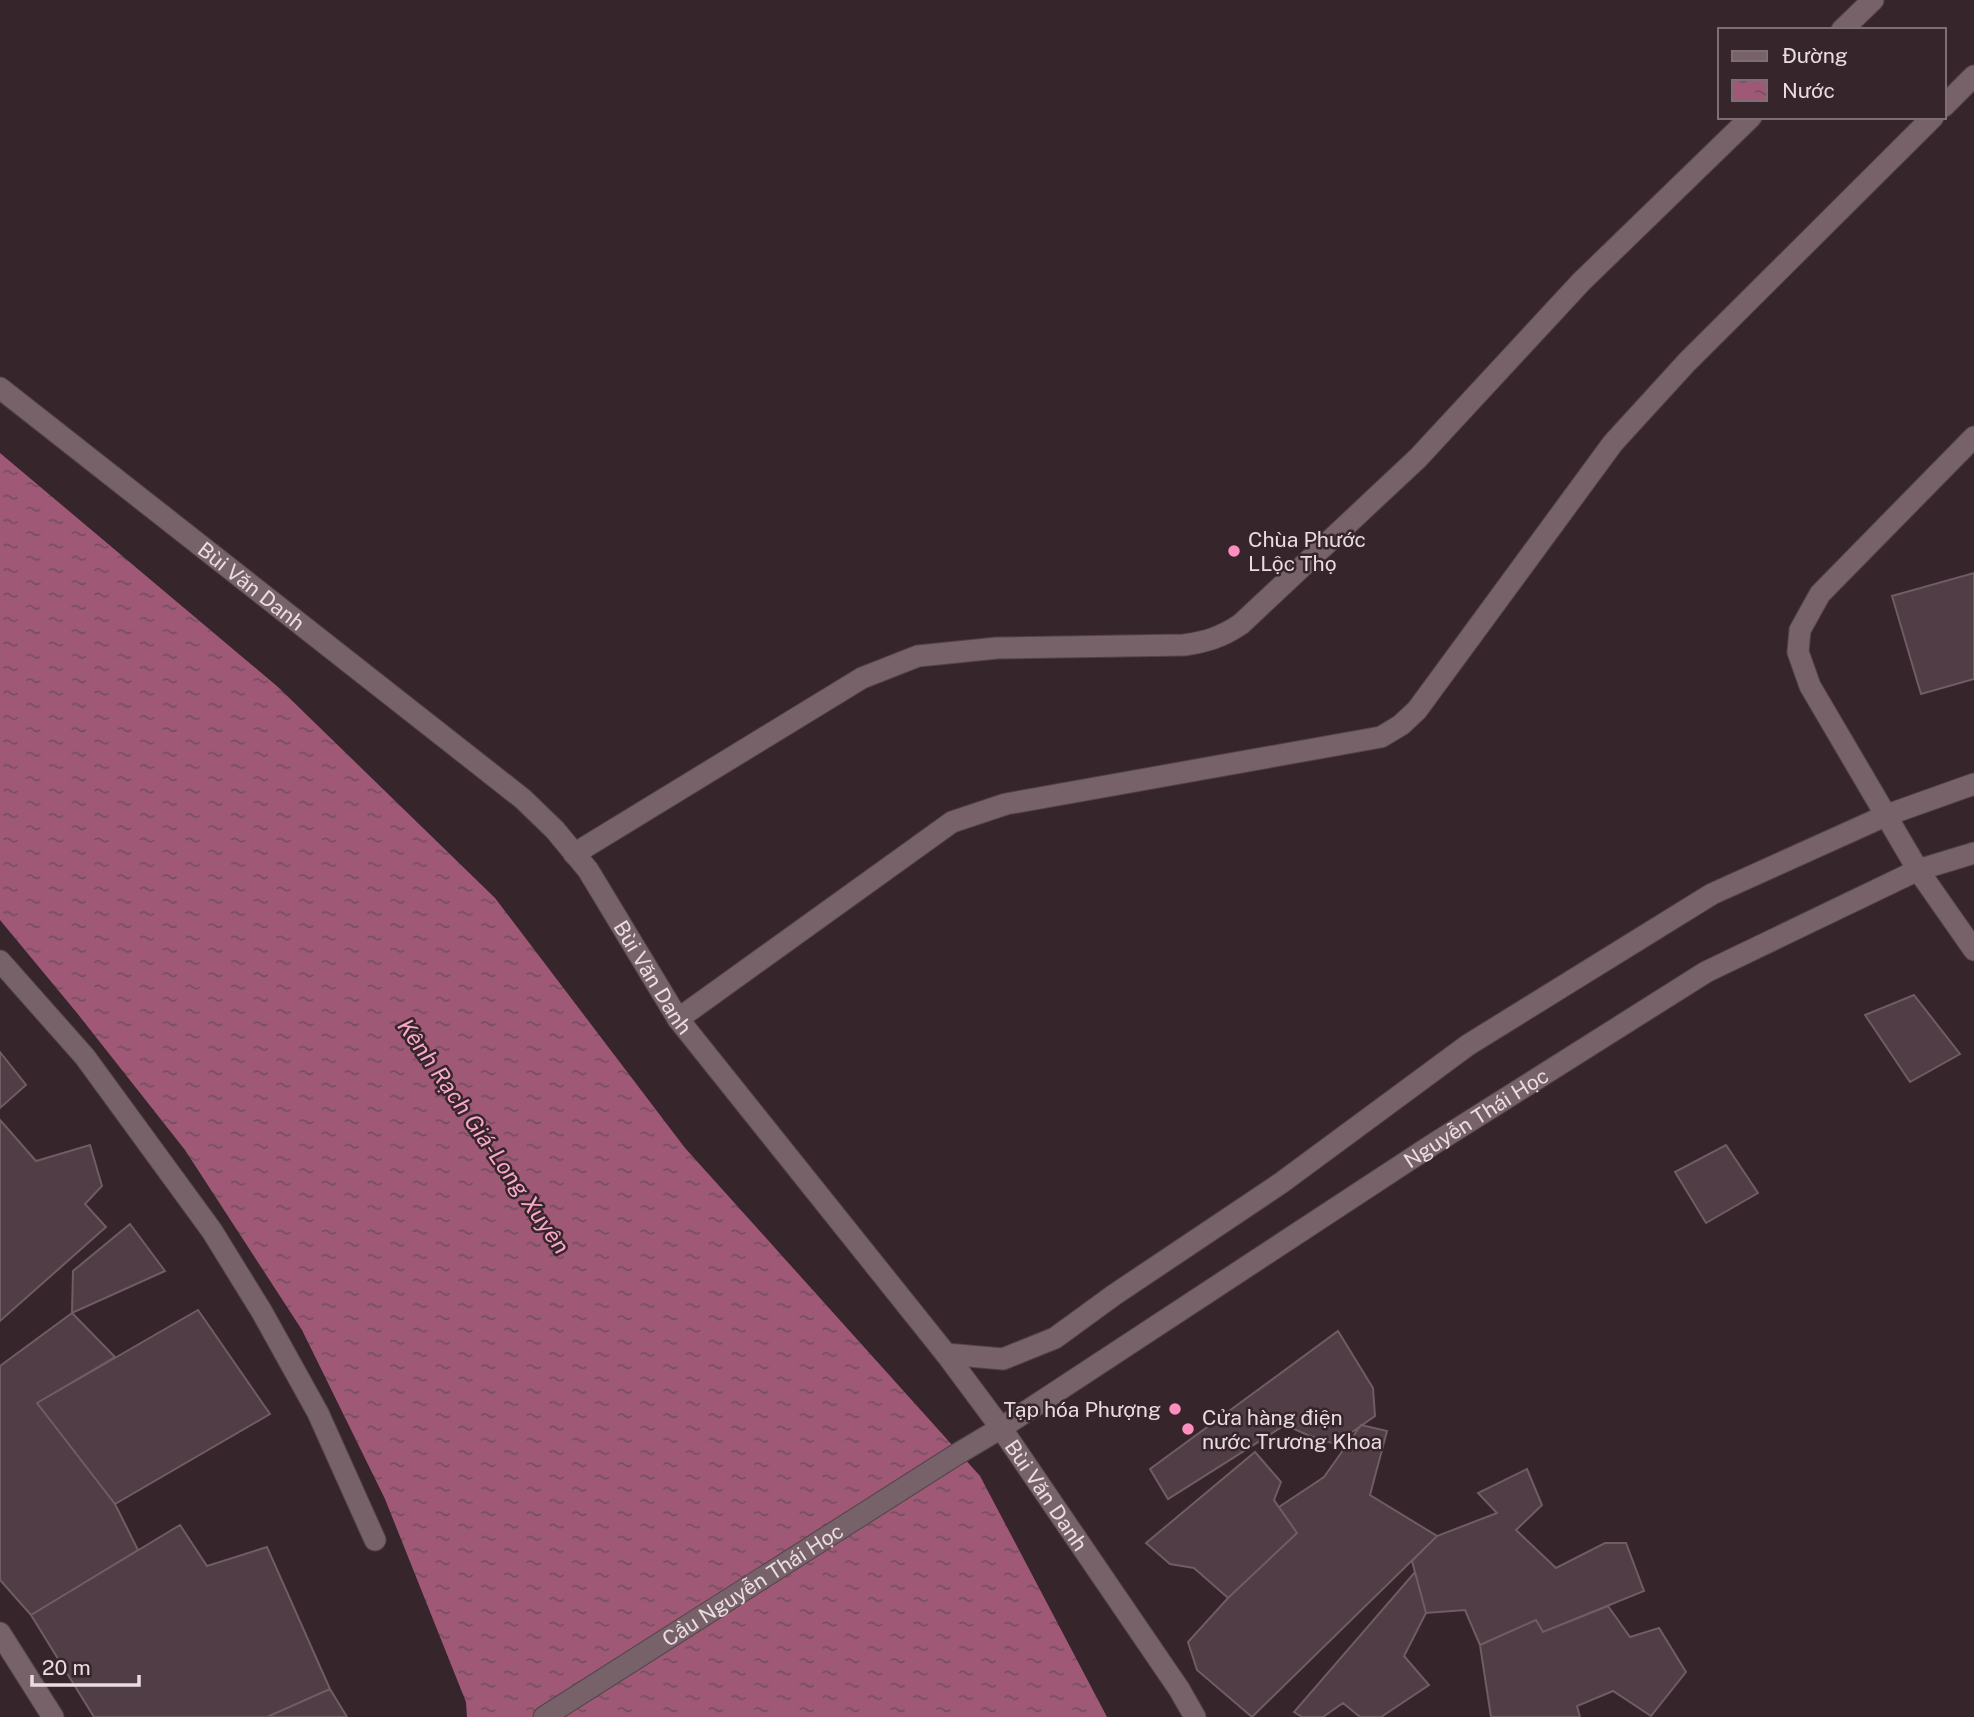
<svg xmlns="http://www.w3.org/2000/svg" width="1974" height="1717" viewBox="0 0 1974 1717" font-family="'Public Sans',sans-serif">
	<defs>
		<pattern id="water-ripples" width="26" height="14" patternUnits="userSpaceOnUse" patternTransform="scale(1.75)"><rect width="26" height="14" fill="#9f5977"/><path d="M2 4q2-2 4 0t4 0M15 11q2-2 4 0t4 0" fill="none" stroke="#774f60"/></pattern>
	</defs>
	<rect width="100%" height="100%" fill="#37252c"/>
	<path fill="url(#water-ripples)" d="M0,453L278,687L495,898L685,1148L980,1476L1107,1717H467L466,1702L385,1499L302,1330L185,1150L77,1013L0,920Z"/>
	<path fill="#513d45" stroke="#705c63" stroke-width="2" d="M1974,573V679L1921,694L1892,596Z
		M1914,995L1960,1054L1910,1082L1865,1015Z
		M0,1052L26,1085L0,1108Z
		M0,1120L36,1161L90,1145L102,1186L85,1204L106,1227L0,1321Z
		M1726,1145L1758,1193L1706,1223L1675,1172Z
		M130,1224L165,1271L72,1313L73,1271Z
		M198,1310L270,1414L115,1504L37,1403Z
		M72,1313L115,1357L37,1403L115,1504L138,1550L31,1615L0,1580V1366Z
		M1338,1331L1373,1388L1375,1416L1335,1444L1310,1436L1285,1425L1168,1499L1150,1469Z
		M1361,1425L1387,1431L1370,1495L1437,1536L1252,1717L1197,1670L1188,1642L1228,1598L1297,1533L1279,1507L1324,1477Z
		M1255,1452L1281,1482L1274,1500L1297,1533L1228,1598L1194,1568L1170,1564L1146,1543Z
		M1527,1469L1542,1505L1516,1530L1556,1568L1605,1543H1626L1644,1591L1543,1632L1536,1620L1480,1645L1465,1610L1426,1613L1412,1561L1437,1536L1497,1513L1478,1493Z
		M180,1525L207,1566L267,1547L330,1689L267,1717H94L31,1615Z
		M1415,1572L1426,1613L1404,1656L1429,1685L1381,1717H1360L1343,1703L1323,1717H1302L1294,1712Z
		M1608,1606L1630,1637L1659,1628L1686,1672L1651,1716L1613,1691L1577,1706L1580,1717H1491L1480,1645L1536,1620L1543,1632Z
		M330,1689L347,1717H267Z"/>
	<g fill="none" stroke-linecap="round" stroke-linejoin="round">
		<g stroke="#53444a" stroke-width="23">
			<g id="minor">
				<path d="M1842,30L1873,0"/>
				<path d="M1944,106L1974,76"/>
				<path id="s1" d="M0,388L523,799L555,830L588,870L678,1019L946,1354L1001,1428L1179,1689L1195,1717"/>
				<path d="M1974,437L1820,594L1800,630L1798,652L1810,686L1918,870L1974,950"/>
				<path d="M574,854L862,678L918,656L997,648L1184,645C1206,642 1222,637 1241,624L1418,458L1581,282L1751,117"/>
				<path d="M0,961L85,1057L212,1231L262,1312L318,1413L375,1540"/>
				<path d="M678,1019L952,822L1006,804L1381,737L1401,725L1417,710L1613,443L1687,362L1933,117"/>
				<path d="M946,1354L1003,1359L1055,1338L1114,1295L1281,1183L1468,1045L1712,894L1887,815L1974,784"/>
				<path d="M0,1633L53,1717"/>
				<path id="s2" d="M544,1717L959,1453L1001,1428L1435,1143L1706,972L1918,870L1974,853"/>
			</g>
		</g>
		<use href="#minor" stroke="#776269" stroke-width="21"/>
	</g>
	<g fill="#fe8ebe" stroke="#37252c" stroke-width="2.5">
		<circle cx="1234" cy="551" r="7"/>
		<circle cx="1175" cy="1409" r="7"/>
		<circle cx="1188" cy="1429" r="7"/>
	</g>
	<g text-anchor="middle" dominant-baseline="central" stroke-width="5" stroke-linejoin="round" paint-order="stroke">
		<g font-size="21" fill="#eadde2" stroke="#37252c" text-anchor="start">
			<text x="1248" y="539">Chùa Phước<tspan x="1248" dy="24">LLộc Thọ</tspan></text>
			<text x="1161" y="1409" text-anchor="end">Tạp hóa Phượng</text>
			<text x="1202" y="1417">Cửa hàng điện<tspan x="1202" dy="24">nước Trương Khoa</tspan></text>
		</g>
		<g font-size="21" fill="#eadde2" stroke="#37252c">
			<text stroke="none"><textPath href="#s1" startOffset="320">Bùi Văn Danh</textPath></text>
			<text stroke="none"><textPath href="#s1" startOffset="887">Bùi Văn Danh</textPath></text>
			<text stroke="none"><textPath href="#s2" startOffset="1108">Nguyễn Thái Học</textPath></text>
			<text stroke="none"><textPath href="#s1" startOffset="1538">Bùi Văn Danh</textPath></text>
			<text stroke="none"><textPath href="#s2" startOffset="247">Cầu Nguyễn Thái Học</textPath></text>
		</g>
		<g font-size="23" font-style="italic" fill="#f9a8c9" stroke="#37252c">
			<text transform="translate(484 1136) rotate(55)">Kênh Rạch Giá-Long Xuyên</text>
		</g>
	</g>
	<rect x="1718" y="28" width="228" height="91" fill="#37252c" stroke="#7f6f75" stroke-width="2"/>
	<rect x="1732" y="51" width="35" height="10" fill="#776269" stroke="#7f6f75" stroke-width="2"/>
	<text x="1782" y="63" font-size="21" fill="#eadde2">Đường</text>
	<rect x="1732" y="80" width="35" height="21" fill="url(#water-ripples)" stroke="#7f6f75" stroke-width="2"/>
	<text x="1782" y="98" font-size="21" fill="#eadde2">Nước</text>
	<path d="M32 1675v10h107v-10" fill="none" stroke="#eadde2" stroke-width="3.5"/>
	<text x="42" y="1675" font-size="21" fill="#eadde2" stroke="#37252c" stroke-width="5" paint-order="stroke">20 m</text>
</svg>
